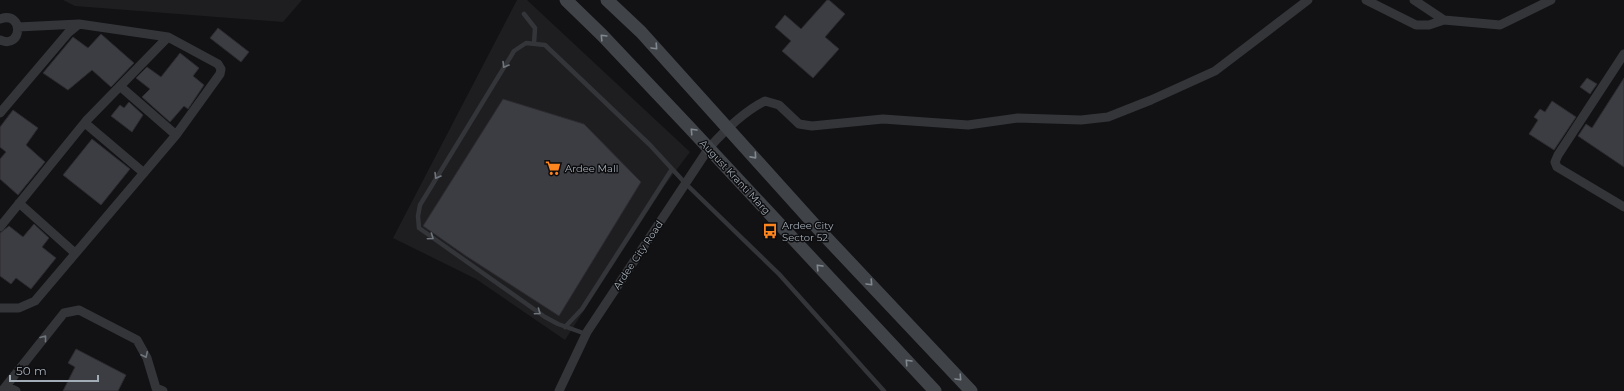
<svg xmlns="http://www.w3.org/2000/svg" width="1624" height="391" viewBox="0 0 1624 391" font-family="Montserrat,sans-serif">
	<rect width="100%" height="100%" fill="#121214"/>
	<path fill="#1e1e21" d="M63,0H302L283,22L75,6Z
		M517,0H527L690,152L665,185L565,340L476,279L393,238Z"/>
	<path fill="#3c3d42" stroke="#2c2c30" d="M827,0H829L845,14L825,37L839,49L813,78L782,51L791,41L775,27L785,15L801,29Z
		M218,28L249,52L241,62L210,38Z
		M101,34L134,63L111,87L92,70L68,90L43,73L73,37L88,48Z
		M180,53L199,68L193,76L204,85L188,109L184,106L170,122L142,97L150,89L136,78L147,67L161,77Z
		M1587,78L1597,84L1590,94L1580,87Z
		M1624,78V167L1578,136L1586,124L1592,128Z
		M503,99L584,124L641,182L559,316L466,256L423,226Z
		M1552,101L1576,117L1554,150L1529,134L1538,120L1534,117L1540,109L1545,112Z
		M129,102L143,115L132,132L111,116L120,105L124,108Z
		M13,110L38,128L26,145L45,162L18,195L0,179V159L6,152L0,147V127Z
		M92,139L130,169L101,205L63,175Z
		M34,224L49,238L42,247L56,258L31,289L16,278L11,284L0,276V233L9,226L23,237Z
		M76,349L126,375L118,391H63L75,367L68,363Z"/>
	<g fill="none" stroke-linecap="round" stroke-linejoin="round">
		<path stroke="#333539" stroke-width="4.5" d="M524,14L535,28L534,44
			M565,327L582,309L672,169
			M586,334L558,324L545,317L419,228L418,216L420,205L514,51L526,43L545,45L650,145L686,184L779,274L884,391"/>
		<path stroke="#333539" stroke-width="9" d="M1366,0L1416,25H1429L1444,20
			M1414,0L1444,20L1500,25L1551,0
			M0,19C24,10 23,50 0,40
			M1624,54L1558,155L1555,162L1557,167L1624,207
			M121,87L176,135
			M0,113L68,33L79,24
			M85,123L144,173
			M19,203L75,253
			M0,227L86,121L168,37
			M0,308H19L35,301L176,135L220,74L221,69L218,64L168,37L79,24L18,27
			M6,386L16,391
			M2,391L64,313L79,310L137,340L147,358L156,388L163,391
			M559,391L587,332L709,148C725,130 743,112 765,101L779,105L799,124L812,126L883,119L968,125L1018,118L1081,120L1108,117L1151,100L1215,71L1308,0"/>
		<path stroke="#404449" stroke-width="13" d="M566,0L602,35L688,126L935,391
			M607,0L641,32L822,233L971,391"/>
	</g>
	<defs><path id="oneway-chevron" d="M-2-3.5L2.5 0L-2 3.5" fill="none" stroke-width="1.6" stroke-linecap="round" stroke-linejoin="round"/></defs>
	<g stroke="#808890">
		<use href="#oneway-chevron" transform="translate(603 37) rotate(-134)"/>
		<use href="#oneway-chevron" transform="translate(655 47) rotate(47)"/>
		<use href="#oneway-chevron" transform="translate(693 131) rotate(-133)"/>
		<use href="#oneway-chevron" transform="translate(754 156) rotate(48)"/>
		<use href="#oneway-chevron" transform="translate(819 267) rotate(-133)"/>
		<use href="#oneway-chevron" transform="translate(870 283) rotate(47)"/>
		<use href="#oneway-chevron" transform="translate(908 362) rotate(-133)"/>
		<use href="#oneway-chevron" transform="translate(959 378) rotate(47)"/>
	</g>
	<g stroke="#70767e">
		<use href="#oneway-chevron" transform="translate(505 65) rotate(121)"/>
		<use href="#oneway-chevron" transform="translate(437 176) rotate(121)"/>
		<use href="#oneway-chevron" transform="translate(431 237) rotate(35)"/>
		<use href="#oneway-chevron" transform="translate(538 312) rotate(35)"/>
		<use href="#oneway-chevron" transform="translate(44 338) rotate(-52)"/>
		<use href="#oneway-chevron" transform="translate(145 355) rotate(64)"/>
	</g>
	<defs>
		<g id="supermarket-bare" transform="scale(1.2)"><path d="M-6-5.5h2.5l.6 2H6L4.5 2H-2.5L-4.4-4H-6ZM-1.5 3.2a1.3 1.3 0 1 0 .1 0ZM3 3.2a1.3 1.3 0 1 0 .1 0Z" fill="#ff851f" stroke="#0d0d0f" stroke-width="2.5" paint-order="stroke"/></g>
		<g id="bus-bare" transform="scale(1.2)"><path d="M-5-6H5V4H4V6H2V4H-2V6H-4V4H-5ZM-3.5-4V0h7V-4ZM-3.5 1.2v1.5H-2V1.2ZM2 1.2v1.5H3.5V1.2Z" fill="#ff851f" stroke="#0d0d0f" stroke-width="2.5" paint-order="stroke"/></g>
	</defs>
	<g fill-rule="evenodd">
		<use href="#supermarket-bare" x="553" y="168"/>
		<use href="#bus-bare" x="770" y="231"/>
	</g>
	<g text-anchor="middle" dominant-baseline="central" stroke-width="3" stroke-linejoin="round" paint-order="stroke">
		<g font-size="10" fill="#a2acb6" stroke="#0d0d0f" text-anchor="start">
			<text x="565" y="168">Ardee Mall</text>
			<text x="782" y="225">Ardee City<tspan x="782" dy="12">Sector 52</tspan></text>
		</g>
		<g font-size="10" fill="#a2acb6" stroke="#0d0d0f">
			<text transform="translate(735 177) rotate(47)">August Kranti Marg</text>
			<text transform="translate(638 255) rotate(-56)">Ardee City Road</text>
		</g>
	</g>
	<path d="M10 375v6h88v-6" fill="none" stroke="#a2acb6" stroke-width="2"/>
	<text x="16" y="375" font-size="12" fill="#a2acb6" stroke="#0d0d0f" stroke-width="3" paint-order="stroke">50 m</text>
</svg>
